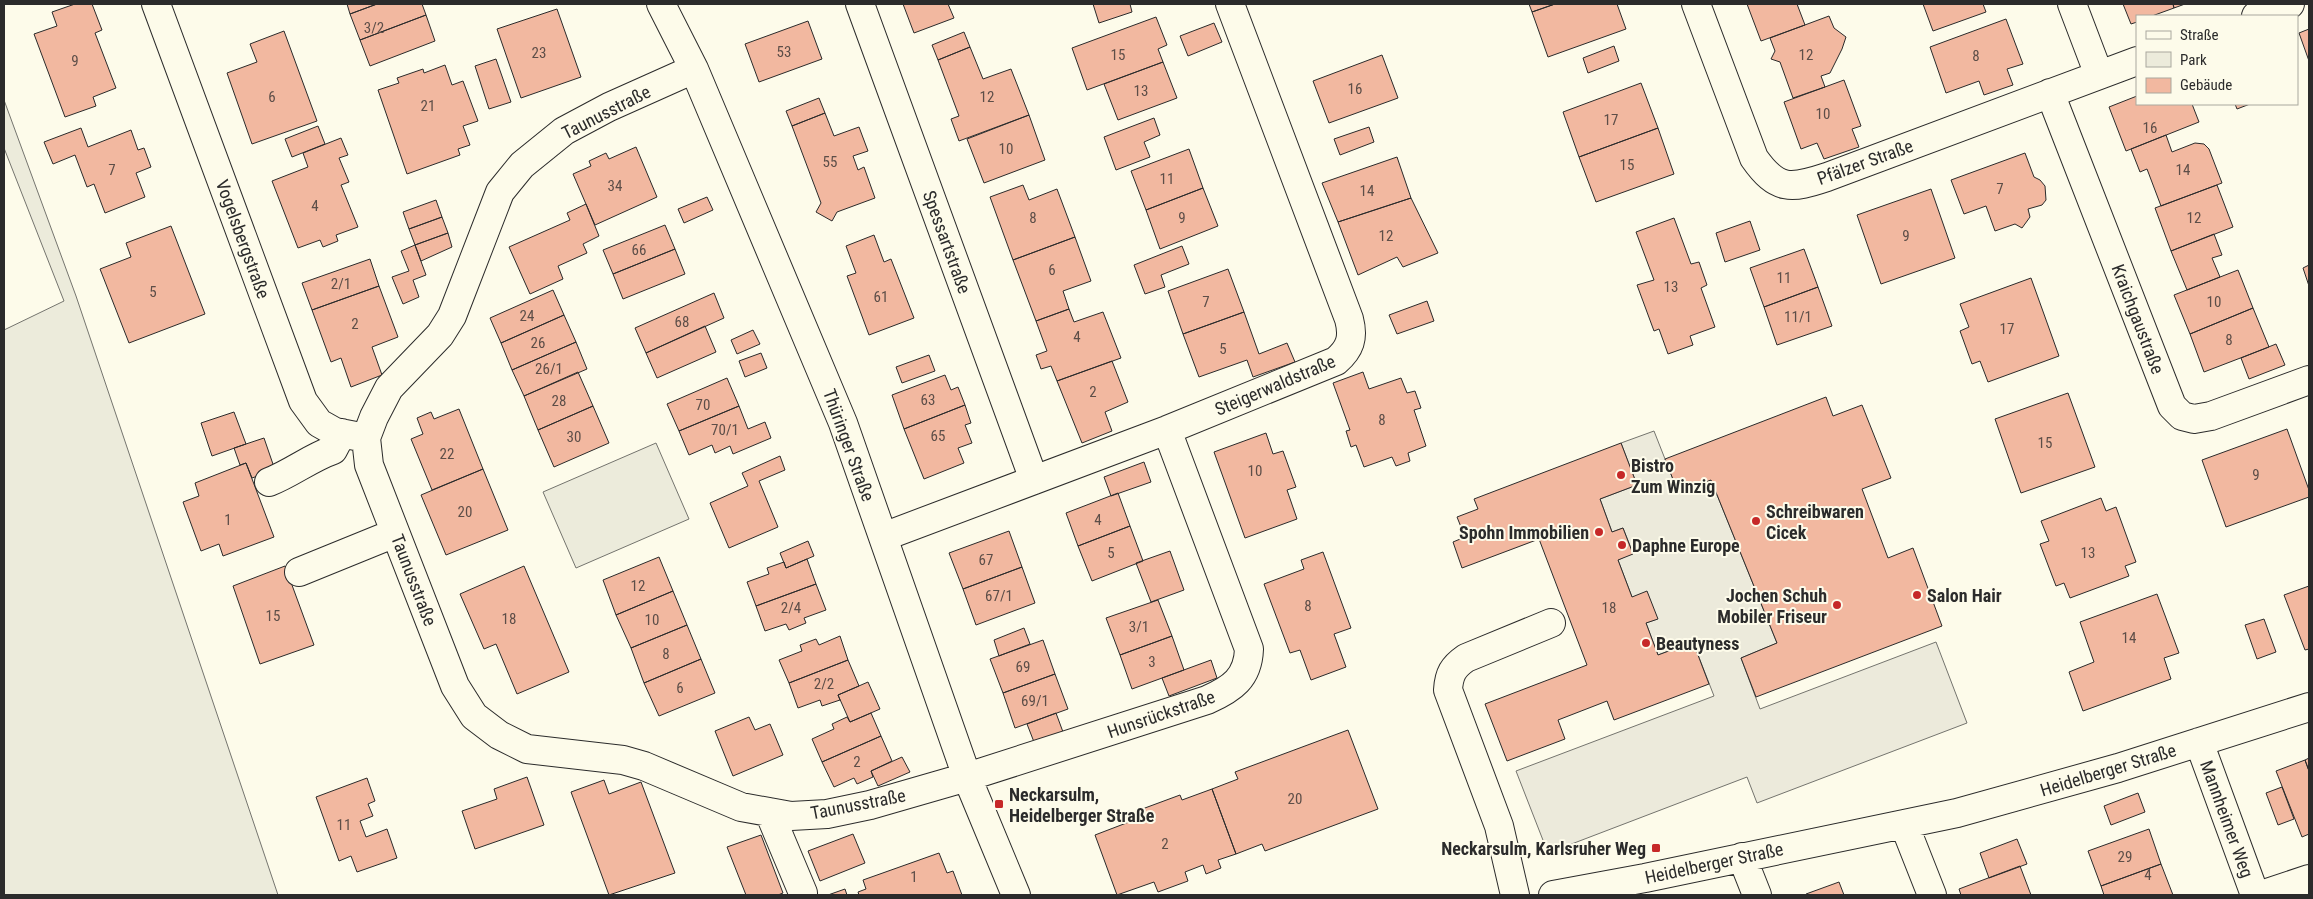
<svg xmlns="http://www.w3.org/2000/svg" width="2313" height="899" viewBox="0 0 2313 899" font-family="'Roboto Condensed',sans-serif">
	<rect width="100%" height="100%" fill="#fdfbea"/>
	<path fill="#ecebdb" stroke="#74746e" d="M4,100L76,296L278,895H4V330L64,301L4,148Z
		M656,443L689,519L576,568L543,492Z"/>
	<path fill="#eceadb" stroke="#74746e" d="M1654,431L1678,492L1711,480L1777,643L1741,658L1760,709L1936,642L1967,723L1757,803L1747,777L1548,853L1516,771L1714,696L1693,642L1658,655L1646,623L1657,619L1632,597L1618,560L1633,553L1623,528L1612,532L1600,499L1637,485L1621,443Z"/>
	<path fill="#f2b8a0" stroke="#2b2b2b" d="M75,4H92L102,30L95,33L116,88L93,97L96,106L65,117L34,34L57,26L52,12Z
		M347,4H377L350,14Z
		M377,4H422L426,15L360,40L350,14Z
		M903,4H948L954,18L914,33Z
		M1093,4H1130L1132,12L1099,23Z
		M1529,4H1555L1532,12Z
		M1555,4H1617L1626,29L1548,57L1532,12Z
		M1747,4H1797L1805,25L1761,41Z
		M1923,4H1983L1986,12L1933,31Z
		M2123,4H2173L2174,8L2152,16H2137V22L2131,24Z
		M2173,4H2185L2174,8Z
		M557,9L581,77L521,98L497,29Z
		M426,15L435,41L370,66L360,40Z
		M1829,16L1834,28L1846,37L1842,49L1830,73L1821,76L1825,87L1793,98L1780,62L1771,59L1775,51L1770,38Z
		M1156,17L1167,45L1158,49L1163,62L1087,90L1072,48Z
		M2006,19L2023,64L2007,69L2013,85L1984,95L1979,81L1946,93L1930,47Z
		M808,21L822,59L759,82L745,44Z
		M1214,23L1222,42L1188,56L1180,36Z
		M2309,29V61L2299,33Z
		M284,31L317,121L252,144L227,73L257,62L250,44Z
		M964,32L970,47L938,60L932,45Z
		M1614,46L1619,61L1588,73L1583,58Z
		M970,47L983,79L1011,69L1029,115L959,141L951,119L959,116L938,60Z
		M1382,55L1398,98L1329,123L1313,81Z
		M496,59L511,102L489,109L475,66Z
		M1163,62L1177,98L1118,120L1104,84Z
		M445,65L452,85L463,81L478,121L463,126L470,145L458,149L460,155L407,174L378,90L399,83L397,78L423,69L424,73Z
		M1844,80L1861,126L1852,129L1859,147L1824,159L1817,143L1801,149L1784,102Z
		M1641,83L1658,128L1579,157L1563,112Z
		M2137,96V104H2192L2199,122L2126,151L2109,107Z
		M819,98L825,113L792,126L786,111Z
		M2235,104H2250L2237,109Z
		M825,113L834,136L859,127L868,151L853,156L858,170L864,167L875,198L837,212L832,221L816,212L821,203L792,126Z
		M1029,115L1045,160L984,183L967,139Z
		M1154,118L1160,135L1144,142L1150,157L1116,170L1104,137Z
		M318,126L325,144L292,157L285,139Z
		M1369,127L1374,142L1340,155L1334,139Z
		M81,128L88,147L131,130L138,150L144,148L151,167L136,173L145,197L105,213L94,184L87,187L75,155L53,164L44,142Z
		M1658,128L1674,174L1596,202L1579,157Z
		M2166,135L2172,152L2195,143L2204,144L2209,149L2222,183L2161,206L2147,169L2140,172L2131,149Z
		M341,138L348,155L339,158L349,182L341,185L358,227L336,235L338,241L323,247L320,240L298,248L272,181L308,167L303,153Z
		M636,147L657,197L595,225L573,174L591,166L589,161L606,153L609,159Z
		M1189,149L1203,188L1146,210L1131,171Z
		M2025,153L2034,177L2040,180L2045,186L2046,200L2042,205L2028,209L2030,217L2022,228L2015,224L1995,231L1986,206L1964,214L1951,180Z
		M1397,157L1411,198L1338,222L1322,183Z
		M1023,185L1029,200L1057,189L1075,237L1013,260L990,197Z
		M2217,185L2233,227L2171,251L2155,208Z
		M1203,188L1218,226L1160,249L1146,210Z
		M1931,189L1955,258L1881,284L1857,215Z
		M707,197L713,210L684,223L678,209Z
		M1411,198L1438,253L1403,267L1397,257L1358,275L1338,222Z
		M436,200L442,217L409,229L403,212Z
		M586,204L599,236L583,244L587,253L558,266L563,279L530,294L509,247L570,220L567,213Z
		M442,217L448,233L415,245L409,229Z
		M1674,218L1691,264L1699,262L1707,285L1701,288L1715,327L1690,336L1693,345L1668,354L1659,329L1654,331L1637,285L1654,280L1636,232Z
		M1750,221L1760,250L1725,262L1716,233Z
		M665,225L675,249L613,274L603,250Z
		M171,226L205,314L129,343L100,269L131,257L126,243Z
		M448,233L452,247L421,261L415,245Z
		M2214,234L2222,255L2212,258L2220,277L2187,290L2171,251Z
		M874,235L884,262L891,259L914,318L869,335L847,276L856,273L846,246Z
		M1075,237L1091,281L1063,291L1069,309L1036,321L1013,260Z
		M415,245L426,275L413,280L419,297L403,304L392,277L409,271L401,251Z
		M1182,246L1189,264L1161,275L1165,287L1145,294L1134,265Z
		M675,249L685,274L623,299L613,274Z
		M1804,249L1818,287L1764,307L1750,268Z
		M370,259L379,286L312,310L302,283Z
		M2309,265V286L2303,268Z
		M1228,269L1244,312L1183,334L1168,291Z
		M2238,270L2253,308L2190,334L2174,295Z
		M2031,278L2059,356L1988,382L1980,361L1972,364L1960,331L1969,327L1960,304Z
		M379,286L398,337L372,347L382,375L351,387L341,358L331,362L312,310Z
		M1818,287L1832,326L1777,345L1764,307Z
		M553,290L564,315L501,343L490,318Z
		M714,293L724,318L646,353L635,328Z
		M1427,301L1434,321L1397,334L1389,315Z
		M2253,308L2269,347L2204,372L2190,334Z
		M1069,309L1074,322L1103,312L1121,358L1057,381L1051,366L1041,369L1036,355L1047,351L1036,321Z
		M1244,312L1259,354L1287,343L1295,362L1253,377L1247,360L1199,377L1183,334Z
		M564,315L576,342L512,370L501,343Z
		M705,326L716,352L657,378L646,353Z
		M753,330L760,344L737,354L731,340Z
		M576,342L587,369L524,396L512,370Z
		M2276,344L2285,365L2249,379L2241,358Z
		M761,353L767,368L745,377L739,361Z
		M929,355L935,371L902,383L896,367Z
		M1112,361L1128,402L1105,412L1112,431L1082,443L1057,381Z
		M578,372L593,406L538,430L524,396Z
		M1363,372L1369,389L1401,378L1407,393L1415,391L1421,408L1414,410L1426,446L1408,453L1410,461L1396,466L1392,457L1364,467L1356,445L1351,447L1346,431L1350,430L1333,383Z
		M945,375L951,390L958,387L965,405L904,429L892,395Z
		M727,378L739,406L679,431L667,404Z
		M2068,393L2095,467L2021,493L1995,419Z
		M1826,397L1833,416L1862,405L1891,478L1862,489L1888,558L1913,548L1942,626L1756,697L1741,658L1777,643L1711,480L1678,492L1665,459Z
		M965,405L971,423L965,425L972,443L958,448L964,463L924,479L904,429Z
		M593,406L609,443L554,467L538,430Z
		M739,406L748,429L765,422L771,438L733,454L730,446L715,453L712,445L689,455L679,431Z
		M459,409L483,469L432,490L411,439L423,434L417,418L431,412L434,419Z
		M234,412L246,444L212,456L201,423Z
		M2287,429L2309,490V497L2226,527L2202,460Z
		M1266,433L1273,454L1283,451L1296,487L1287,490L1297,519L1245,538L1214,452Z
		M264,438L275,470L252,478L246,463L240,465L234,448Z
		M1621,443L1637,485L1600,499L1612,532L1623,528L1633,554L1618,560L1632,597L1647,591L1658,619L1646,623L1658,655L1693,642L1709,684L1614,720L1607,701L1558,720L1565,739L1507,761L1485,704L1587,665L1539,539L1462,568L1453,542L1465,537L1457,517L1478,509L1474,499Z
		M780,456L785,470L759,481L778,527L729,548L710,503L748,486L742,473Z
		M1144,462L1151,482L1111,496L1104,477Z
		M246,463L274,537L223,556L219,544L201,551L183,502L199,496L195,483Z
		M483,469L508,530L446,555L421,495Z
		M1118,493L1130,526L1078,546L1066,513Z
		M2101,498L2106,511L2116,507L2136,562L2125,566L2129,576L2070,598L2064,583L2056,586L2040,544L2049,541L2041,521Z
		M1130,526L1143,561L1092,581L1078,546Z
		M1009,531L1022,567L963,589L949,553Z
		M808,541L814,556L786,568L780,553Z
		M1170,551L1184,590L1151,602L1136,563Z
		M1323,552L1351,628L1334,634L1346,667L1311,680L1300,650L1290,653L1264,584L1304,569L1301,560Z
		M659,557L673,591L616,615L603,580Z
		M807,559L816,584L756,606L747,582L769,574L767,568L784,562L786,568Z
		M285,566L314,645L260,664L233,586Z
		M524,566L569,672L517,694L496,644L484,649L460,594Z
		M1022,567L1035,603L976,625L963,589Z
		M816,584L826,610L804,618L806,623L789,630L786,624L765,631L756,606Z
		M2309,586V649L2305,650L2284,595Z
		M673,591L687,625L631,648L616,615Z
		M2157,594L2179,653L2164,658L2171,679L2083,711L2069,672L2094,662L2080,622Z
		M1158,600L1172,636L1120,655L1106,618Z
		M2264,619L2276,652L2257,659L2245,625Z
		M687,625L701,659L644,683L631,648Z
		M1024,628L1030,644L999,656L994,640Z
		M840,636L848,660L789,683L779,660L802,651L800,645L816,639L819,645Z
		M1172,636L1184,670L1132,689L1120,655Z
		M1043,640L1055,674L1003,693L990,659Z
		M701,659L715,693L659,716L644,683Z
		M848,660L859,686L838,695L840,700L822,706L820,700L798,708L789,683Z
		M1211,660L1217,678L1169,696L1162,678Z
		M1055,674L1068,709L1015,728L1003,693Z
		M868,682L880,709L850,722L838,695Z
		M871,713L881,736L822,762L812,739L834,729L832,724L847,717L850,722Z
		M1056,713L1063,732L1034,742L1027,724Z
		M749,717L755,730L770,724L783,755L733,776L715,731Z
		M1348,730L1378,809L1265,851L1262,844L1236,854L1212,789L1238,779L1235,772Z
		M881,736L892,761L871,771L873,777L857,784L854,778L834,787L822,762Z
		M902,757L910,772L878,786L871,771Z
		M2309,758V771L2305,760Z
		M2305,760L2309,771V834L2302,837L2276,771Z
		M527,777L544,825L475,849L462,811L497,799L494,789Z
		M367,778L375,801L368,804L373,816L360,821L366,837L387,829L397,858L357,872L351,856L339,861L316,797Z
		M604,780L609,794L641,782L675,873L609,895L571,792Z
		M2282,787L2294,819L2278,825L2266,793Z
		M1212,789L1236,854L1218,860L1221,868L1206,874L1203,865L1185,872L1188,881L1158,892L1154,882L1117,895L1095,835L1129,822L1126,815L1180,795L1182,800Z
		M2138,793L2145,812L2111,825L2104,806Z
		M2149,829L2161,864L2101,886L2088,851Z
		M853,834L865,863L820,881L808,851Z
		M761,835L783,893L778,895H746L727,847Z
		M2017,839L2027,864L1989,878L1980,853Z
		M939,853L947,873L953,871L962,895H859L858,892L866,889L863,880Z
		M2161,864L2173,895H2104L2101,886Z
		M2020,866L2031,895H1961L1959,889Z
		M1839,882L1844,895H1807L1806,894Z
		M845,889L847,895H828Z"/>
	<g fill="none" stroke-linecap="round" stroke-linejoin="round">
		<g stroke="#2b2b2b" stroke-width="30">
			<path id="minor" d="M156,4L303,401L319,423L335,432L366,438
				M661,4L694,69L843,423L967,777L1016,895
				M860,4L1034,480
				M1696,4L1754,158C1777,191 1791,189 1827,177L2137,61
				M2072,4L2099,75
				M2256,16L2290,4
				M694,69L609,107L564,131L522,165L500,192L452,316L440,335L389,388L374,417L366,438L369,465L455,686L474,716L499,735L527,749L623,760L644,766L741,807L791,816L827,814L870,805L967,777L1207,700C1232,689 1248,678 1249,649L1167,430
				M2050,93L2172,406L2182,416L2194,419L2211,416L2309,380
				M269,482C292,473 310,458 333,450L342,433
				M883,537L1167,430L1336,361C1350,349 1354,338 1349,319L1230,4
				M299,572L395,533
				M2199,742L2255,895
				M769,812L803,893
				M1904,824L1932,895
				M1742,857L1757,895
				M1515,895L1499,826L1448,690C1449,674 1453,667 1466,658L1551,623
				M1553,895L1645,878L1957,813L2118,768L2309,707
				M2261,895L2309,879"/>
		</g>
		<use href="#minor" stroke="#fdfbea" stroke-width="28"/>
	</g>
	<g fill="#c62828" stroke="#fdfbea" stroke-width="2">
		<circle cx="1621" cy="475" r="5"/>
		<circle cx="1756" cy="521" r="5"/>
		<circle cx="1599" cy="532" r="5"/>
		<circle cx="1622" cy="545" r="5"/>
		<circle cx="1917" cy="595" r="5"/>
		<circle cx="1837" cy="605" r="5"/>
		<circle cx="1646" cy="643" r="5"/>
		<rect x="994" y="799" width="10" height="10" rx="2.5"/>
		<rect x="1651" y="843" width="10" height="10" rx="2.5"/>
	</g>
	<g text-anchor="middle" dominant-baseline="central" stroke-width="4" stroke-linejoin="round" paint-order="stroke">
		<g font-size="15" fill="#5d4e48">
			<text x="374" y="28">3/2</text>
			<text x="784" y="52">53</text>
			<text x="539" y="53">23</text>
			<text x="1118" y="55">15</text>
			<text x="1806" y="55">12</text>
			<text x="1976" y="56">8</text>
			<text x="75" y="61">9</text>
			<text x="1355" y="89">16</text>
			<text x="1141" y="91">13</text>
			<text x="272" y="97">6</text>
			<text x="987" y="97">12</text>
			<text x="428" y="106">21</text>
			<text x="1823" y="114">10</text>
			<text x="1611" y="120">17</text>
			<text x="2150" y="128">16</text>
			<text x="1006" y="149">10</text>
			<text x="830" y="162">55</text>
			<text x="1627" y="165">15</text>
			<text x="112" y="170">7</text>
			<text x="2183" y="170">14</text>
			<text x="1167" y="179">11</text>
			<text x="615" y="186">34</text>
			<text x="2000" y="189">7</text>
			<text x="1367" y="191">14</text>
			<text x="315" y="206">4</text>
			<text x="1033" y="218">8</text>
			<text x="1182" y="218">9</text>
			<text x="2194" y="218">12</text>
			<text x="1386" y="236">12</text>
			<text x="1906" y="236">9</text>
			<text x="639" y="250">66</text>
			<text x="1052" y="270">6</text>
			<text x="1784" y="278">11</text>
			<text x="341" y="284">2/1</text>
			<text x="1671" y="287">13</text>
			<text x="153" y="292">5</text>
			<text x="881" y="297">61</text>
			<text x="1206" y="302">7</text>
			<text x="2214" y="302">10</text>
			<text x="527" y="316">24</text>
			<text x="1798" y="317">11/1</text>
			<text x="682" y="322">68</text>
			<text x="355" y="324">2</text>
			<text x="2007" y="329">17</text>
			<text x="1077" y="337">4</text>
			<text x="2229" y="340">8</text>
			<text x="538" y="343">26</text>
			<text x="1223" y="349">5</text>
			<text x="549" y="369">26/1</text>
			<text x="1093" y="392">2</text>
			<text x="928" y="400">63</text>
			<text x="559" y="401">28</text>
			<text x="703" y="405">70</text>
			<text x="1382" y="420">8</text>
			<text x="725" y="430">70/1</text>
			<text x="938" y="436">65</text>
			<text x="574" y="437">30</text>
			<text x="2045" y="443">15</text>
			<text x="447" y="454">22</text>
			<text x="1255" y="471">10</text>
			<text x="2256" y="475">9</text>
			<text x="465" y="512">20</text>
			<text x="228" y="520">1</text>
			<text x="1098" y="520">4</text>
			<text x="1111" y="553">5</text>
			<text x="2088" y="553">13</text>
			<text x="986" y="560">67</text>
			<text x="638" y="586">12</text>
			<text x="999" y="596">67/1</text>
			<text x="1308" y="606">8</text>
			<text x="791" y="608">2/4</text>
			<text x="1609" y="608">18</text>
			<text x="273" y="616">15</text>
			<text x="509" y="619">18</text>
			<text x="652" y="620">10</text>
			<text x="1139" y="627">3/1</text>
			<text x="2129" y="638">14</text>
			<text x="666" y="654">8</text>
			<text x="1152" y="662">3</text>
			<text x="1023" y="667">69</text>
			<text x="824" y="684">2/2</text>
			<text x="680" y="688">6</text>
			<text x="1035" y="701">69/1</text>
			<text x="857" y="762">2</text>
			<text x="1295" y="799">20</text>
			<text x="344" y="825">11</text>
			<text x="1165" y="844">2</text>
			<text x="2125" y="857">29</text>
			<text x="2148" y="875">4</text>
			<text x="914" y="877">1</text>
		</g>
		<g font-size="18" fill="#2b2b2b" stroke="#fdfbea">
			<text transform="translate(606 112) rotate(-27)">Taunusstraße</text>
			<text transform="translate(1865 162) rotate(-20)">Pfälzer Straße</text>
			<text transform="translate(243 239) rotate(70)">Vogelsbergstraße</text>
			<text transform="translate(947 242) rotate(70)">Spessartstraße</text>
			<text transform="translate(2138 319) rotate(69)">Kraichgaustraße</text>
			<text transform="translate(1275 385) rotate(-23)">Steigerwaldstraße</text>
			<text transform="translate(849 445) rotate(70)">Thüringer Straße</text>
			<text transform="translate(414 580) rotate(69)">Taunusstraße</text>
			<text transform="translate(1161 714) rotate(-19)">Hunsrückstraße</text>
			<text transform="translate(2108 770) rotate(-17)">Heidelberger Straße</text>
			<text transform="translate(858 804) rotate(-11)">Taunusstraße</text>
			<text transform="translate(2227 819) rotate(70)">Mannheimer Weg</text>
			<text transform="translate(1714 863) rotate(-12)">Heidelberger Straße</text>
		</g>
		<g font-size="18" font-weight="bold" fill="#2b2b2b" stroke="#fdfbea" text-anchor="start">
			<text x="1631" y="465">Bistro<tspan x="1631" dy="21">Zum Winzig</tspan></text>
			<text x="1766" y="511">Schreibwaren<tspan x="1766" dy="21">Cicek</tspan></text>
			<text x="1589" y="532" text-anchor="end">Spohn Immobilien</text>
			<text x="1632" y="545">Daphne Europe</text>
			<text x="1827" y="595" text-anchor="end">Jochen Schuh<tspan x="1827" dy="21">Mobiler Friseur</tspan></text>
			<text x="1927" y="595">Salon Hair</text>
			<text x="1656" y="643">Beautyness</text>
			<text x="1009" y="794">Neckarsulm,<tspan x="1009" dy="21">Heidelberger Straße</tspan></text>
			<text x="1646" y="848" text-anchor="end">Neckarsulm, Karlsruher Weg</text>
		</g>
	</g>
	<rect width="2313" height="899" fill="none" stroke="#2b2b2b" stroke-width="10"/>
	<rect x="2136" y="15" width="162" height="90" fill="#fdfbea" stroke="#a9a89e"/>
	<rect x="2146" y="31" width="25" height="8" fill="#fdfbea" stroke="#a9a89e"/>
	<text x="2180" y="40" font-size="15" fill="#2b2b2b">Straße</text>
	<rect x="2146" y="52" width="25" height="15" fill="#ecebdb" stroke="#a9a89e"/>
	<text x="2180" y="65" font-size="15" fill="#2b2b2b">Park</text>
	<rect x="2146" y="78" width="25" height="15" fill="#f2b8a0" stroke="#a9a89e"/>
	<text x="2180" y="90" font-size="15" fill="#2b2b2b">Gebäude</text>
</svg>
